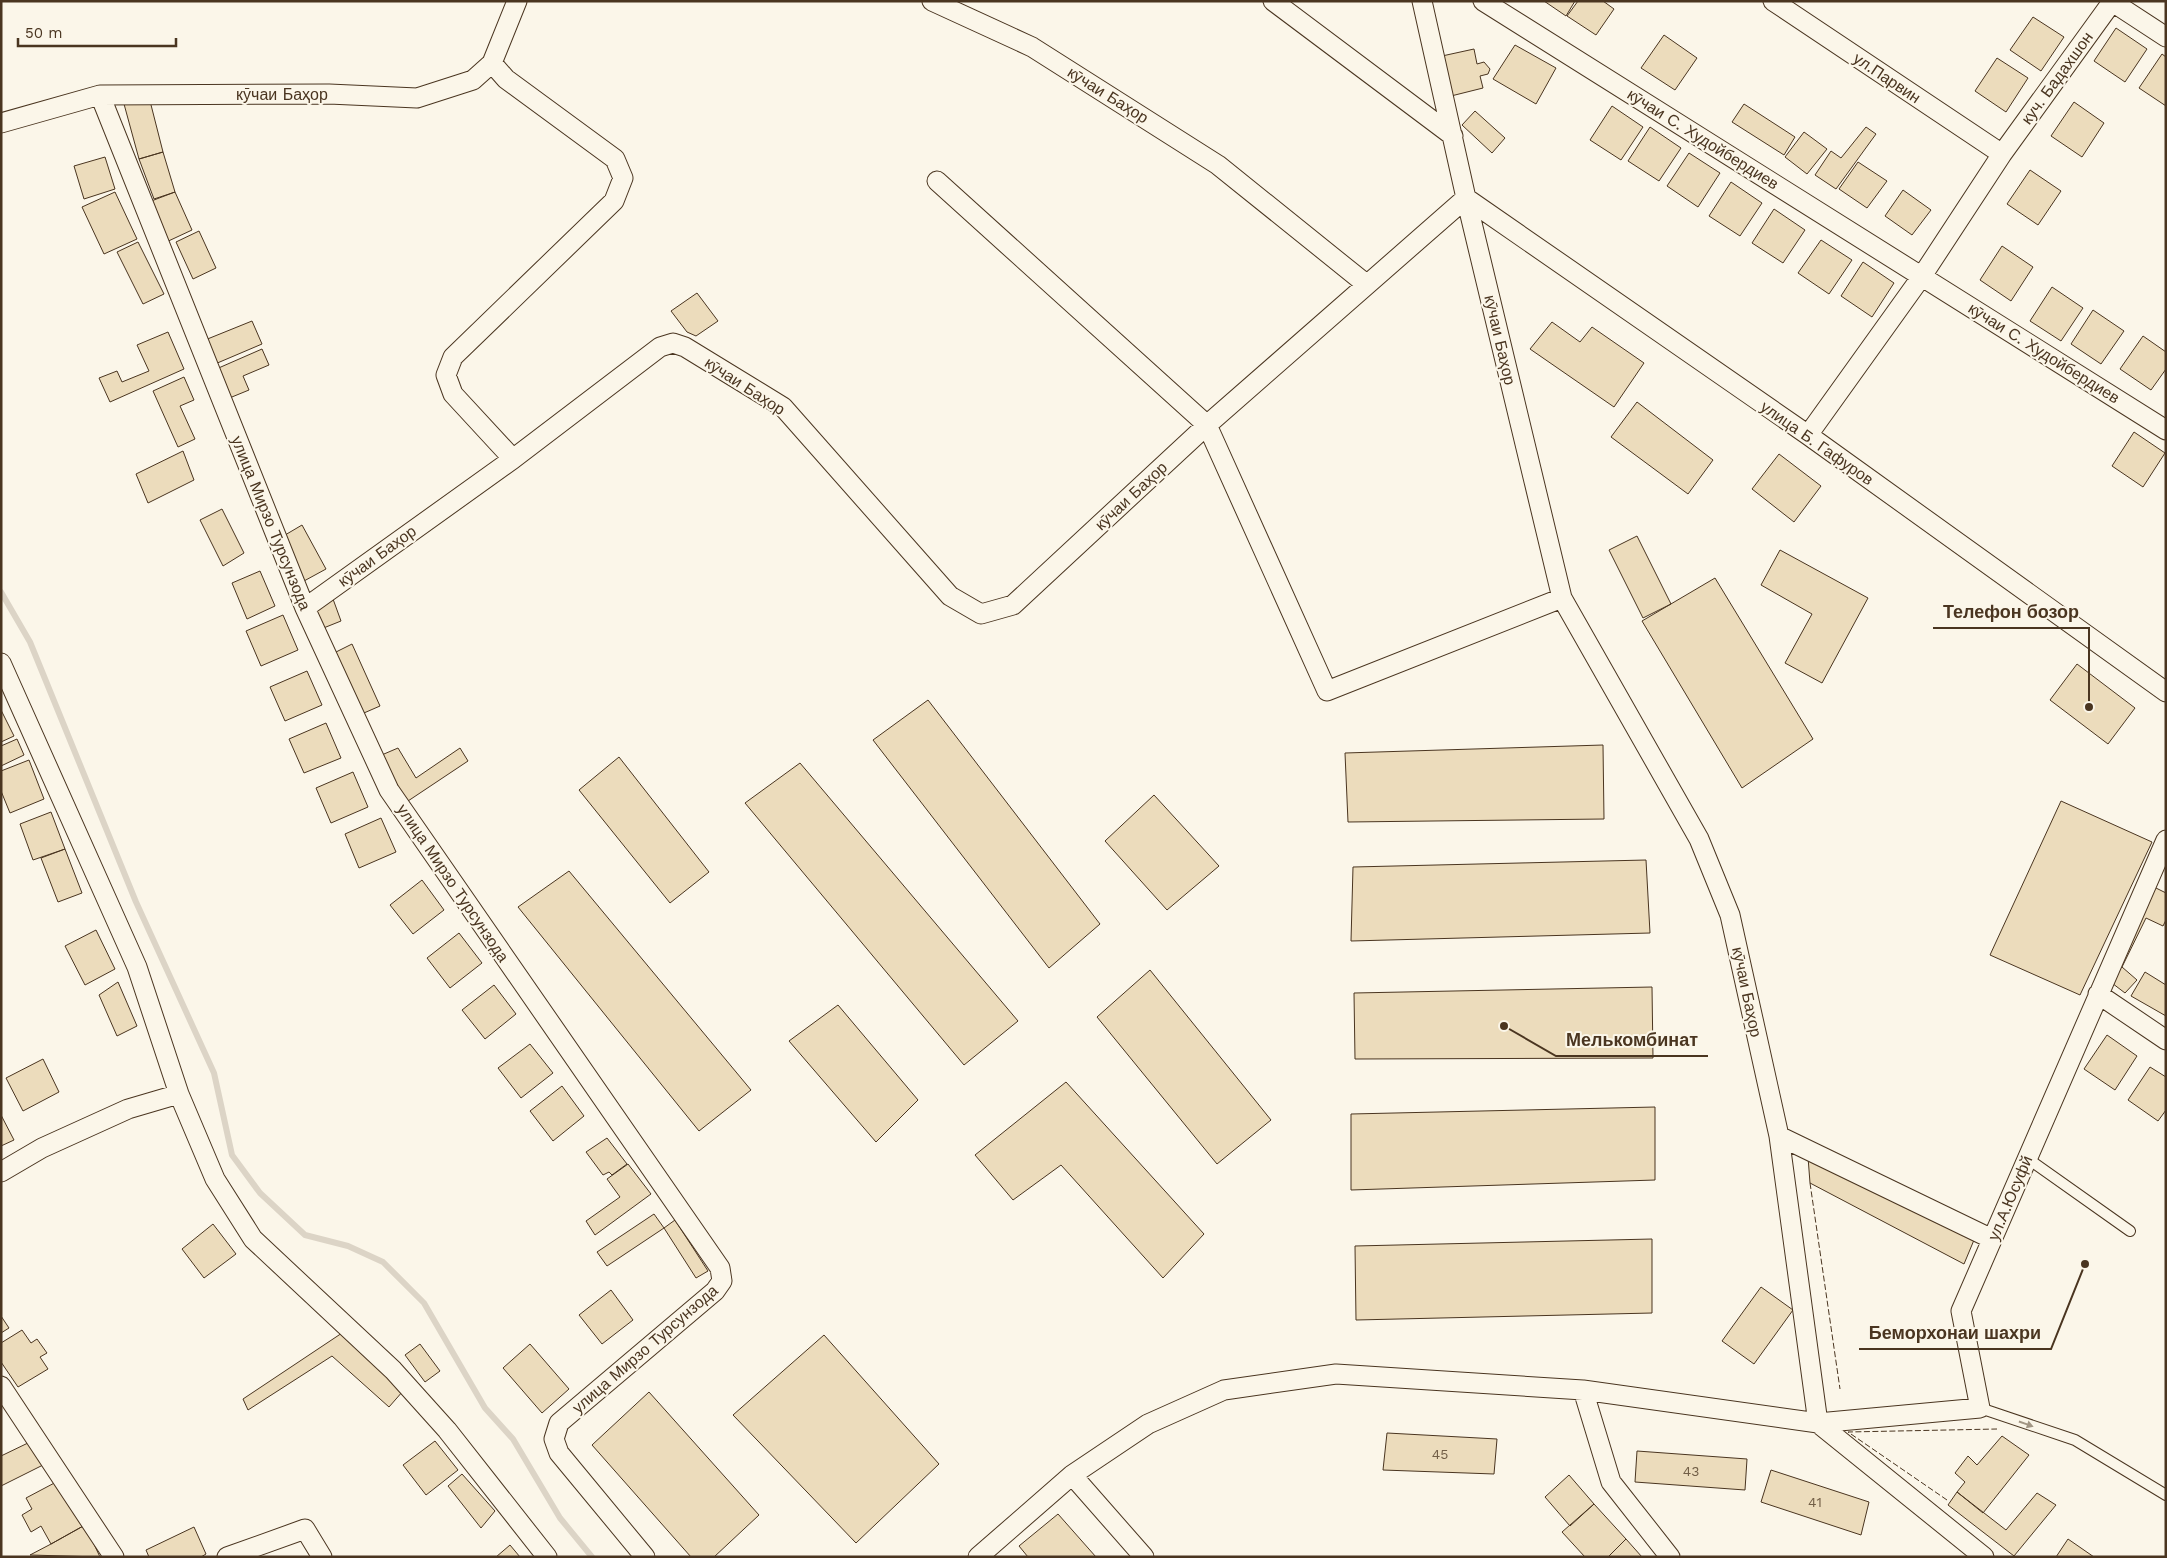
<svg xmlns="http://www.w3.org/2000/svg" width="2167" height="1558" viewBox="0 0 2167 1558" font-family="'Work Sans',sans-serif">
	<rect width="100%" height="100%" fill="#fbf6e9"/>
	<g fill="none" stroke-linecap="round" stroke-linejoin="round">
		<path stroke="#dcd4c6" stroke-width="6" d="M1,592L30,642L136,902L214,1073L232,1155L260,1193L305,1235L348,1246L383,1262L424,1303L485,1408L513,1439L560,1518L592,1557"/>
	</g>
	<path fill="#ecdcbc" stroke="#4a3520" d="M1544,1H1575L1566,16Z
		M1578,1H1603L1614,9L1596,35L1567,16Z
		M2033,17L2064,37L2041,71L2010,50Z
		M2116,28L2147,49L2125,82L2094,61Z
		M1664,35L1697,58L1675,90L1641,68Z
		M1515,45L1556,68L1536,104L1493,79Z
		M1474,49L1477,64L1484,62L1490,69L1488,74L1480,76L1483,88L1451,96L1442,56Z
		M2162,54L2166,57V106L2139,88Z
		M1997,58L2028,78L2006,112L1975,91Z
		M149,97L163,152L139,159L124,104Z
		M2074,102L2104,123L2082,157L2051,136Z
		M1744,104L1795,137L1784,155L1732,122Z
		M1612,106L1643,127L1621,160L1590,140Z
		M1475,111L1505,138L1492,153L1462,125Z
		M1650,127L1681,148L1659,181L1628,161Z
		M1866,127L1876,134L1836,189L1815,175L1831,151L1841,158Z
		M1804,132L1827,149L1807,174L1785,157Z
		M163,152L175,192L154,199L139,159Z
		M1689,153L1720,173L1698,207L1667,186Z
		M105,157L115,189L84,199L74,166Z
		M1858,162L1887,181L1867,208L1839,189Z
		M2030,170L2061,191L2038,225L2007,204Z
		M1731,182L1762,203L1740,236L1709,216Z
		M1903,190L1931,210L1912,235L1885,216Z
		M115,192L137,239L104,254L82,207Z
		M175,192L192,230L162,244L146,203Z
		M1774,209L1805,230L1783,263L1752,243Z
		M199,231L216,268L193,279L176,242Z
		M1821,240L1852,260L1829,294L1798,273Z
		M138,242L164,294L143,304L117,252Z
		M2002,246L2033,267L2011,301L1980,280Z
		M1863,262L1894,283L1872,317L1841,296Z
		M2052,287L2083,308L2061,341L2030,321Z
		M697,293L718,321L696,336L687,332L671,311Z
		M2093,310L2124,331L2101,364L2071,344Z
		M252,321L262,344L215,364L205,340Z
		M1552,322L1580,342L1592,327L1644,363L1614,407L1530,349Z
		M168,332L184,369L110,402L99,378L117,371L122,382L149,371L137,345Z
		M2143,336L2166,352V369L2151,390L2120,369Z
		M262,349L269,365L243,376L249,390L227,399L214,370Z
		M184,377L194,400L180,406L195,439L178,447L153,391Z
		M1637,402L1713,460L1688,494L1611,437Z
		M2134,432L2165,453L2143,487L2112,466Z
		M183,451L194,480L148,503L136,474Z
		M1779,454L1821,486L1794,522L1752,489Z
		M222,509L244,553L223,566L200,520Z
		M302,525L326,569L304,581L280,538Z
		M1637,536L1671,604L1643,618L1609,550Z
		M1780,550L1868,598L1822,683L1785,663L1812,614L1761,585Z
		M260,571L275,606L247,619L232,583Z
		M1715,578L1813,739L1742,788L1642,621Z
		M333,599L341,621L321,629L312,607Z
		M283,615L298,650L261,666L246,631Z
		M352,644L380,706L357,716L330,655Z
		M2077,664L2135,708L2108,744L2050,700Z
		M307,671L322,705L285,721L270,687Z
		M928,700L1100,924L1049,968L873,740Z
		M1,710L14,736L1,742Z
		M326,723L341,758L304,773L289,739Z
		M17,739L24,755L1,766V746Z
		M1603,745L1604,819L1348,822L1345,753Z
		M398,748L416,778L460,748L468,761L402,805L377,757Z
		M619,757L709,872L670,903L579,790Z
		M29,760L44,799L10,813L1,791V771Z
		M800,763L1018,1021L964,1065L745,803Z
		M353,772L368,807L331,823L316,788Z
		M1154,795L1219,866L1167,910L1105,841Z
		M2061,801L2152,842L2080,995L1990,955Z
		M51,812L65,849L33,860L20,824Z
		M381,818L396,852L359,868L345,834Z
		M65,849L82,893L58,902L41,858Z
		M1646,860L1650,933L1351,941L1353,867Z
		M569,871L751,1090L699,1131L518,907Z
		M422,880L444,910L413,934L390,905Z
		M2150,885L2166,893V920L2163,926L2146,918L2122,967L2137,980L2125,993L2108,980Z
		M96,930L115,969L85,985L65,946Z
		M459,933L482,963L450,988L427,958Z
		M1150,970L1271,1120L1217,1164L1097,1017Z
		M2145,972L2166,985V1016L2131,996Z
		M118,982L137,1026L117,1036L99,995Z
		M494,985L516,1014L485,1039L462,1010Z
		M1652,987L1653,1058L1355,1059L1354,993Z
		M838,1005L918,1100L876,1142L789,1041Z
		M2107,1035L2137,1056L2115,1090L2084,1069Z
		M530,1044L553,1073L521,1098L498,1068Z
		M43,1059L59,1092L23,1111L6,1078Z
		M2150,1067L2166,1077V1110L2158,1121L2128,1100Z
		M1066,1082L1204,1234L1163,1278L1061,1165L1013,1200L975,1155Z
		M562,1086L584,1116L553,1141L530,1111Z
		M1655,1107V1180L1351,1190V1114Z
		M1,1115L14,1140L1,1146Z
		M607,1138L627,1164L612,1175L609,1172L603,1175L586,1152Z
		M1808,1157L1974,1240L1964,1264L1810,1183Z
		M628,1164L651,1194L595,1235L586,1221L620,1197L607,1179Z
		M654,1214L664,1228L607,1266L597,1252Z
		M675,1220L708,1271L696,1278L664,1228Z
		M213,1224L236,1254L204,1278L182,1249Z
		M1652,1239V1313L1356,1320L1355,1246Z
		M1761,1287L1793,1310L1754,1364L1722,1341Z
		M611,1290L633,1320L602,1344L579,1315Z
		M1,1316L9,1328L1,1333Z
		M22,1330L31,1343L37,1339L47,1353L40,1357L48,1369L18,1387L1,1362V1343Z
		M342,1333L403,1391L389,1407L332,1356L248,1410L243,1399Z
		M824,1335L939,1464L856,1543L733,1415Z
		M420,1344L440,1371L425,1382L405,1355Z
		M530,1344L569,1389L542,1413L503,1368Z
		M649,1392L759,1515L714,1557H691L592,1445Z
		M1387,1433L1497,1439L1494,1474L1383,1470Z
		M2002,1436L2029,1455L1983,1513L1957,1492L1965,1482L1955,1473L1968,1456L1977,1465Z
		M435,1441L458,1470L426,1495L403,1465Z
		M30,1442L43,1465L1,1486V1456Z
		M1637,1451L1747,1459L1745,1490L1635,1482Z
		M1771,1470L1869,1502L1861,1535L1761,1502Z
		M462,1474L495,1511L481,1528L448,1486Z
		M1569,1475L1594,1504L1570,1526L1545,1497Z
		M60,1480L85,1525L51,1544L41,1526L31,1532L22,1515L32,1509L26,1498Z
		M1957,1492L2006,1530L2037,1493L2056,1505L2014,1556L1948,1505Z
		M1594,1504L1626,1539L1608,1557H1585L1562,1532Z
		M1058,1514L1096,1557H1028L1019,1546Z
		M85,1525L100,1557L30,1555L51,1544Z
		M194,1527L206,1554L201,1557H149L146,1550Z
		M1626,1539L1642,1557H1608Z
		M2068,1539L2094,1557H2056Z
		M510,1545L520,1557H496Z"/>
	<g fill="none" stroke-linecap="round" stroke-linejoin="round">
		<g stroke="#4a3520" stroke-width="12">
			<path id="service" d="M2027,1158L2130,1231
				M1980,1408L2075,1440L2166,1495"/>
		</g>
		<g stroke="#4a3520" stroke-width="21">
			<path id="minor" d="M932,1L1032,47L1218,165L1366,284
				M1273,1L1453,136
				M1422,1L1466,198L1562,598L1699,839L1730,915L1779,1136L1818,1423L1984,1557
				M1483,1L2166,430
				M1773,1L2002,154
				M2111,1L2166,37
				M492,63L506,79L615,159L623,178L614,201L453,357L446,375L453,394L513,459
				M100,95L305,608L389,790L720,1268L722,1281L715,1291L559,1423L554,1439L559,1453L645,1557
				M1,123L100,95L329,94L417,98L473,80L492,63L517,1
				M937,181L1207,425L1327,691L1562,598
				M1466,198L1808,435L2166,692
				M1808,435L1922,276L2002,154L2112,2
				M305,608L513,459L660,347L673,343L685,347L783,407L950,596L981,614L1013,605L1207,425L1466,198
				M1,663L137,967L179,1094L215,1179L253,1239L393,1370L447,1430L547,1557
				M2098,994L2166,1040
				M1779,1136L1992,1239
				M1,1172L42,1148L128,1109L179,1094
				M1,1386L114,1557
				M1583,1390L1611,1482L1670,1557
				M1072,1475L1144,1557
				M227,1557L305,1529L322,1557
				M978,1557L1072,1475L1148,1424L1224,1390L1336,1374L1583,1390L1818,1423L1980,1408L1961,1311L2166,840"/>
		</g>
		<use href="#service" stroke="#fbf6e9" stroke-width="10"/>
		<use href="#minor" stroke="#fbf6e9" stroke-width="19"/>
		<path stroke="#4a3520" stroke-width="1" stroke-dasharray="6 2.5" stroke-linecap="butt" d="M1810,1183L1840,1389
			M1947,1500L1848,1432L1997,1429"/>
	</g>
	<defs><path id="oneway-solid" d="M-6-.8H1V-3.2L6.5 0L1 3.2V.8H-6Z" transform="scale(1.25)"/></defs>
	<use fill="#a29684" href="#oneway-solid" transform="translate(2026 1424) rotate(19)"/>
	<g text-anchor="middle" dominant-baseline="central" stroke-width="4" stroke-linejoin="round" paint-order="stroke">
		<g font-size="14" fill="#725f47">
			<text x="1440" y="1454">45</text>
			<text x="1691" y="1471">43</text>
			<text x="1815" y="1502">41</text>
		</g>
		<g font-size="16" fill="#4a3520" stroke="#fbf6e9">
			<text transform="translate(1887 78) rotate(34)">ул.Парвин</text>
			<text transform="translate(2057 78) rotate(-54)">куч. Бадахшон</text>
			<text x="282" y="94">кӯчаи Баҳор</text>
			<text transform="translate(1108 95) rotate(32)">кӯчаи Баҳор</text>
			<text transform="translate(1703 139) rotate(32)">кӯчаи С. Худойбердиев</text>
			<text transform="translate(1500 340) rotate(77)">кӯчаи Баҳор</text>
			<text transform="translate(2044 353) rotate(32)">кӯчаи С. Худойбердиев</text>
			<text transform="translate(745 386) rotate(33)">кӯчаи Баҳор</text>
			<text transform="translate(1817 443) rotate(35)">улица Б. Гафуров</text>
			<text transform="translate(1131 496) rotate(-43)">кӯчаи Баҳор</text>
			<text transform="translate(271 523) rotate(68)">улица Мирзо Турсунзода</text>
			<text transform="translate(377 556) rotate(-36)">кӯчаи Баҳор</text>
			<text transform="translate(453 883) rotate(56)">улица Мирзо Турсунзода</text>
			<text transform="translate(1747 992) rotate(78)">кӯчаи Баҳор</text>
			<text transform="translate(2010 1198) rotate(-67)">ул.А.Юсуфй</text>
			<text transform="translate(645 1349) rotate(-41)">улица Мирзо Турсунзода</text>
		</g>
	</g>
	<path fill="none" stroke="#4a3520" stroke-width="2" d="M2089 707L2089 628H1933M1504 1026L1556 1056H1708M2085 1264L2051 1349H1859"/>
	<g fill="#4a3520" stroke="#fbf6e9" stroke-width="2">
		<circle cx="2089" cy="707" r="5"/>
		<circle cx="1504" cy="1026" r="5"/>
		<circle cx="2085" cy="1264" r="5"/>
	</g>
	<g font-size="18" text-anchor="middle" font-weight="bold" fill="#4a3520" stroke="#fbf6e9" stroke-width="4" stroke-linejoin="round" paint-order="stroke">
		<text x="2011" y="618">Телефон бозор</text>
		<text x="1632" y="1046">Мелькомбинат</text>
		<text x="1955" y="1339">Беморхонаи шахри</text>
	</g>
	<rect width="2167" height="1558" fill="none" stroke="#4a3520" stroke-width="5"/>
	<path d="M18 38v8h158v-8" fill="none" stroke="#4a3520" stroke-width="2.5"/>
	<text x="25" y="38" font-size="15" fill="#4a3520" stroke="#fbf6e9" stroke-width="4" paint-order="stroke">50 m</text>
</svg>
